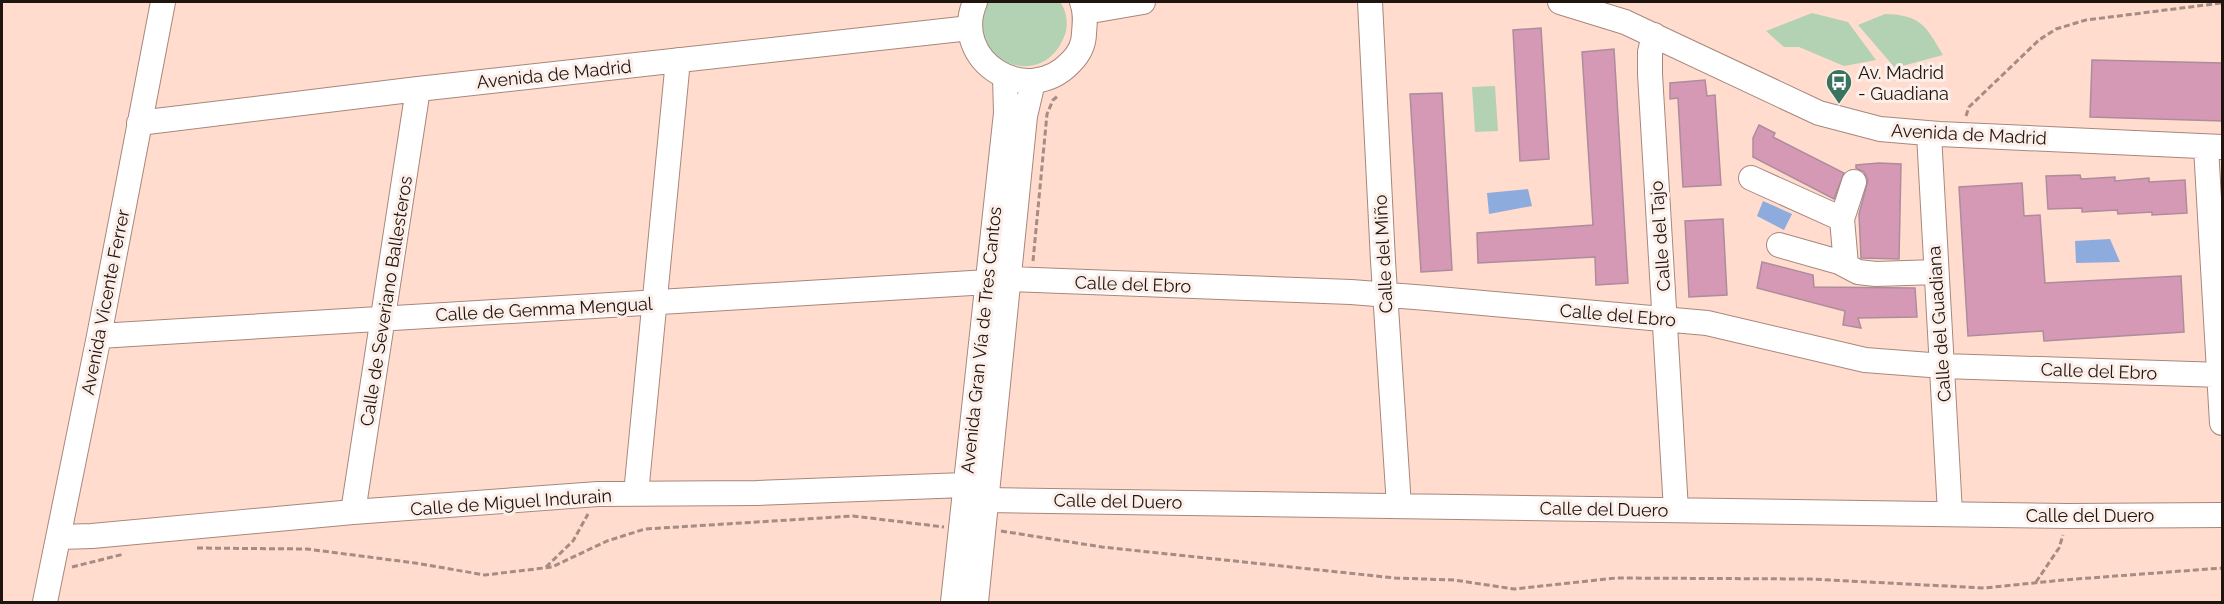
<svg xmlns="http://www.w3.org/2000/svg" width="2224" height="604" viewBox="0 0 2224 604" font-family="Raleway,sans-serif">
	<rect width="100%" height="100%" fill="#ffdcce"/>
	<path fill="#b3d2b3" d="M987,2H1060C1067,11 1069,26 1064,37C1039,98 956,52 987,2Z
		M1812,13L1848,22L1876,60L1844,66L1799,47H1784L1766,31Z
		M1885,14C1921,15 1926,26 1943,55L1895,68L1858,25Z
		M1495,86L1498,131L1475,132L1472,87Z"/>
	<path fill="#8dabdc" d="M1528,189L1532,206L1489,214L1487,193Z
		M1763,201L1792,214L1784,230L1757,216Z
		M2110,239L2120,262L2076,263L2075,241Z"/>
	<path fill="#d599b5" stroke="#ad8c9b" stroke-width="1.5" d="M1541,28L1549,159L1520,161L1513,30Z
		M1614,49L1628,283L1596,285L1595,257L1478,263L1477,233L1593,225L1582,52Z
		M2092,60L2223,63V121L2090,117Z
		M1705,80L1707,96L1715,95L1721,185L1683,187L1678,98L1670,99V83Z
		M1442,93L1452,270L1421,272L1410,94Z
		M1759,125L1775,133L1773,137L1844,173L1834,199L1753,157V138Z
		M1879,163L1901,164L1899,259L1861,258L1859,214L1868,180L1864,172L1856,168V165Z
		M2080,175L2081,179L2115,177V181L2149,178V182L2185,180L2187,213L2152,215V212L2118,214L2117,210L2082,212V208L2048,209L2046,176Z
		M2022,183L2024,216L2040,215L2045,283L2181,276L2184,332L2044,341L2043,331L1968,336L1959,187Z
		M1723,219L1727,295L1689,297L1685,221Z
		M1762,262L1813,275L1814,287L1915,288L1917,317L1858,318L1861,328L1843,325L1845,311L1757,288Z"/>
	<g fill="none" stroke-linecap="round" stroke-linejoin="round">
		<g stroke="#a8877b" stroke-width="26">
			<path id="minor" d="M975,2C950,61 1027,109 1071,62C1079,54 1084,44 1084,33C1085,22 1086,12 1082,2
				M1370,2L1383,261L1399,506
				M1560,2L1625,22L1819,113L1880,129L1939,134L2222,147
				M1085,12L1143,2
				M1654,35L1650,52V74L1676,510
				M139,123L418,89L970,28
				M1929,134L1950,513
				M2206,147L2222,423
				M1751,178L1842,219
				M1779,245L1839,262L1858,272L1876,274L1936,272
				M1846,265L1842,219L1854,182
				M1009,279L1351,292L1427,298L1707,323L1865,360L1943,366L2222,375
				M99,336L988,282
				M636,494L678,60
				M986,500L2068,516L2222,515
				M353,512L418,89
				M59,537L92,536L353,512L598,494L757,493L964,485
				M45,602L99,336L163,2
				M953,602L1006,113L1005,77
				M976,602L1025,116L1033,82"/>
		</g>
		<path stroke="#a68c82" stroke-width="3" stroke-dasharray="6 3" stroke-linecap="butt" d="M1966,116L1969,107L2039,40L2056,29L2086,20L2222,3
			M1033,261L1047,114L1053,100L1059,95
			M1001,531L1102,547L1395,578L1454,580L1514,589L1616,578L1810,579L1984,588L2063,580L2222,568
			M197,548L307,549L415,563L485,575L552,567L607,541L645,529L853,516L944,527
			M72,567L124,554
			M546,567L573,541L588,514
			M2036,582L2059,548L2063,535"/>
		<use href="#minor" stroke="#fff" stroke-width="24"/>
	</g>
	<defs>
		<g id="bus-pin" transform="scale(1.35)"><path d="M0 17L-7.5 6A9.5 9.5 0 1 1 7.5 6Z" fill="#3a745e" stroke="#fceee8"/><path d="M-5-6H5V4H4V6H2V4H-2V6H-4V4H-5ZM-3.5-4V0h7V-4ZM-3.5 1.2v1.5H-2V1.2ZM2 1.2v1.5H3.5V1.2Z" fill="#fff"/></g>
	</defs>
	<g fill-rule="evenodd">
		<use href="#bus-pin" x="1839" y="82"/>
	</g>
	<g text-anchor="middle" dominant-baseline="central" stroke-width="6" stroke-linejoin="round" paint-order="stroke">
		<g font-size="18" fill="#20140f" stroke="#fceee8" text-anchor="start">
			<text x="1858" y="72">Av. Madrid<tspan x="1858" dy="21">- Guadiana</tspan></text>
		</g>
		<g font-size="18" fill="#20140f" stroke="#fceee8">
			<text transform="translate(554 74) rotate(-6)">Avenida de Madrid</text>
			<text transform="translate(1969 134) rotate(3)">Avenida de Madrid</text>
			<text transform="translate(1660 236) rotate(-94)">Calle del Tajo</text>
			<text transform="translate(1383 254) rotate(-93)">Calle del Miño</text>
			<text transform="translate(1133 284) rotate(2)">Calle del Ebro</text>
			<text transform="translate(386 301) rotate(-81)">Calle de Severiano Ballesteros</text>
			<text transform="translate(105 302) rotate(-79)">Avenida Vicente Ferrer</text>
			<text transform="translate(544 309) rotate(-3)">Calle de Gemma Mengual</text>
			<text transform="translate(1618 315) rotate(5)">Calle del Ebro</text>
			<text transform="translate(1939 324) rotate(-94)">Calle del Guadiana</text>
			<text transform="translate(981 340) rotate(-84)">Avenida Gran Vía de Tres Cantos</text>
			<text transform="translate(2099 371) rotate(2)">Calle del Ebro</text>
			<text transform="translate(1118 501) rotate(1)">Calle del Duero</text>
			<text transform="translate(511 502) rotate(-4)">Calle de Miguel Indurain</text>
			<text transform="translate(1604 509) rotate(1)">Calle del Duero</text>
			<text x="2090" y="515">Calle del Duero</text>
		</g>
	</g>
	<rect width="2224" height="604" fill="none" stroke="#20140f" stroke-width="6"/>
</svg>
